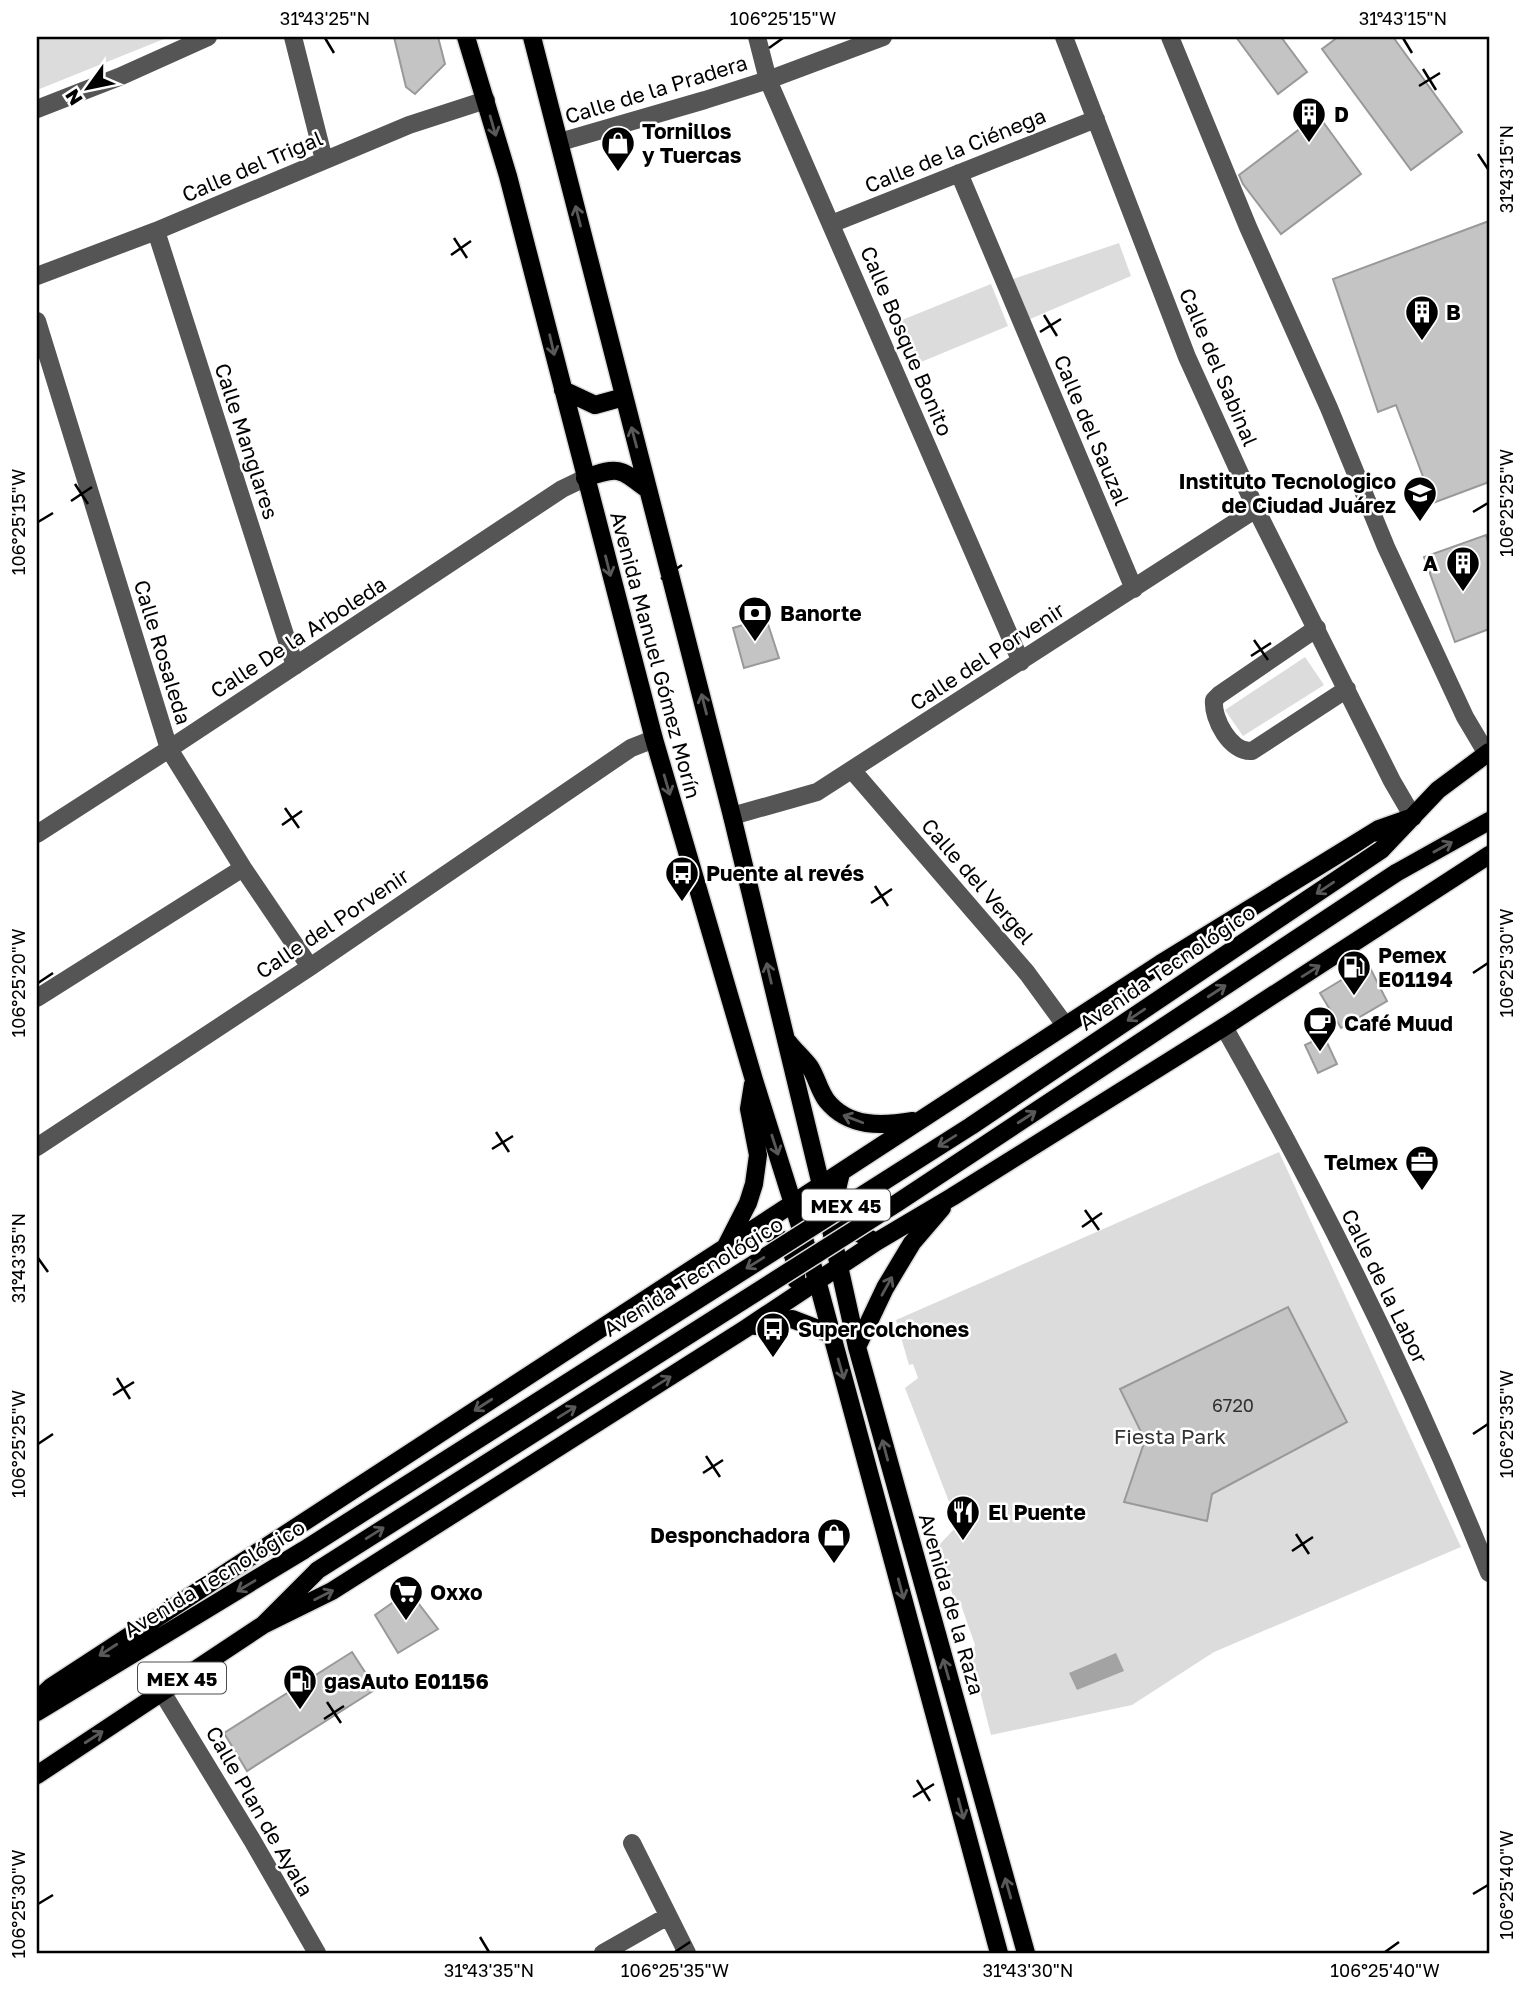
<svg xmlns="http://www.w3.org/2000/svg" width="1526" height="1990" viewBox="0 0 1526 1990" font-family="'Golos Text',sans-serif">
	<rect width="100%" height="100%" fill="#fff"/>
	<path fill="#dcdcdc" d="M37,37H169L37,90Z
		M1119,243L1131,276L1030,319L1013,279Z
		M991,284L1008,326L909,367L892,324Z
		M1305,657L1324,685L1243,736L1225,710Z
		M1279,1152L1461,1547L1214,1652L1132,1705L991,1735L971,1656L975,1645L960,1602L955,1603L938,1546L958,1525L905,1388L918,1378L913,1364L909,1365L896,1320Z"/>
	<path fill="#a3a3a3" d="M1116,1653L1124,1671L1077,1690L1069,1673Z"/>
	<path fill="#c4c4c4" stroke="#999" stroke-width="2" d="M394,37H438L445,64L415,94L406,87Z
		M1236,37H1281L1307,72L1278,94Z
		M1338,37H1393L1462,132L1411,170L1322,49Z
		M1318,115L1361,174L1281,234L1243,184L1239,175Z
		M1489,221V482L1433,503L1396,405L1378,412L1333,279Z
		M1486,535L1489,545V629L1455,642L1424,557Z
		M766,618L779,658L744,668L733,628Z
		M1368,964L1387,1001L1341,1028L1320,993Z
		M1324,1036L1337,1064L1318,1073L1305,1045Z
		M1288,1307L1347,1422L1212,1494L1207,1521L1124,1502L1145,1440L1120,1389Z
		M409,1591L438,1629L398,1653L375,1615Z
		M352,1652L376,1689L247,1771L224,1733Z"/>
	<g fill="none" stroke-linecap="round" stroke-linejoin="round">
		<g stroke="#dbdbdb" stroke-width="21">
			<path id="major" d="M466,37L508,176L654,739L754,1080L817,1280L999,1953
				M532,37L732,816L821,1185L857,1347L1026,1953
				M563,390L595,405L624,397
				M585,478C619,466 620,468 648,490
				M1381,850L1438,790L1489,752
				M1396,873L1489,821
				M788,1042C795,1051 803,1058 810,1067C817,1078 819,1091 827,1101C849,1128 882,1126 913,1121
				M841,1173C829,1219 835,1221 876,1242
				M757,1227C784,1238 798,1248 796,1280
				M725,1248L748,1203L754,1184L758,1155L749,1109L753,1084
				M756,1326L792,1319L831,1334
				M857,1347L885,1288L912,1243L942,1208
				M263,1625L332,1591L745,1329L876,1242L952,1197L1224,1027L1489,855
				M37,1700L51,1687L1160,964L1379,829L1413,817
				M37,1712L304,1550
				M37,1775L263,1625L318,1570"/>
		</g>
		<path stroke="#555" stroke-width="18" d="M293,37L324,160
			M757,37L768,80L1021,662
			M1064,37L1187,357L1256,509L1392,781L1413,817
			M1170,37L1248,227L1329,408L1386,547L1465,717L1487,754
			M37,109L119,77L208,37
			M560,142L705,100L768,80L883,37
			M959,173L1134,589
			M831,224L1096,119
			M156,231L295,666
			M37,276L156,231L409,125L486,100
			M37,321L169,749L243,868L310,967
			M1317,628L1219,695L1214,700C1212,719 1231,753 1252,751L1347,689
			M852,770L1027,973L1065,1025
			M732,816L817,792L1256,509
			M37,834L169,749L562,489L585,478
			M37,998L243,868
			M1224,1027C1324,1203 1414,1385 1489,1573
			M37,1147L310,967L631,748L654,739
			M162,1692L252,1840L317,1953
			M632,1843L687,1953
			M603,1953L668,1916"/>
		<use href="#major" stroke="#000" stroke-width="18"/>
		<g stroke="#dbdbdb" stroke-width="21" stroke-linecap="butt">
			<path id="major-bridge" d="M304,1550L971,1126L1381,850
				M318,1570L897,1203L1396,873"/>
		</g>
		<use href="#major-bridge" stroke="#000" stroke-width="18"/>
	</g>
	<defs><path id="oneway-shaft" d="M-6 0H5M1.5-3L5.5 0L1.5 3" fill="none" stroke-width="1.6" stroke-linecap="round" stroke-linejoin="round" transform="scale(1.75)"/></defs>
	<g stroke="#595959">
		<use href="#oneway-shaft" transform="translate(493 126) rotate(74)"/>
		<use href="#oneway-shaft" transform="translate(578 216) rotate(-104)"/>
		<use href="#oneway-shaft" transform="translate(552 345) rotate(77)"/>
		<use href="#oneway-shaft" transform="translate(634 437) rotate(-105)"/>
		<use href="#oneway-shaft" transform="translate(608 566) rotate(76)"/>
		<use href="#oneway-shaft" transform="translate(704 704) rotate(-104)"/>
		<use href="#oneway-shaft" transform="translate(667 785) rotate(74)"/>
		<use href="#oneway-shaft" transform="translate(1443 847) rotate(-29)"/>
		<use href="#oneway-shaft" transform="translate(1325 888) rotate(146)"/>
		<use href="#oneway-shaft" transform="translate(1311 971) rotate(-32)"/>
		<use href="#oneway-shaft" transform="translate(769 973) rotate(-103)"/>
		<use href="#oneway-shaft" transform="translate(1217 991) rotate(-33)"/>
		<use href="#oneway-shaft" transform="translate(1136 1015) rotate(146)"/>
		<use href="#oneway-shaft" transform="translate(1027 1117) rotate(-33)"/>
		<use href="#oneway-shaft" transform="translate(853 1119) rotate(-159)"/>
		<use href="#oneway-shaft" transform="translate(947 1141) rotate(148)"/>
		<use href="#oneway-shaft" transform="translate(775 1145) rotate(72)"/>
		<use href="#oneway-shaft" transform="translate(755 1263) rotate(148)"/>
		<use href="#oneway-shaft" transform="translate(887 1286) rotate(-61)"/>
		<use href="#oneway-shaft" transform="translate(841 1369) rotate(74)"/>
		<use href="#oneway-shaft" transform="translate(662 1382) rotate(-32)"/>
		<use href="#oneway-shaft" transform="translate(483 1405) rotate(147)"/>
		<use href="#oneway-shaft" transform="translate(567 1412) rotate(-32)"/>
		<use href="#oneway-shaft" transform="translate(885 1450) rotate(-105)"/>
		<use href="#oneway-shaft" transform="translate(375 1533) rotate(-32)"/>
		<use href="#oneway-shaft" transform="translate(246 1586) rotate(149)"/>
		<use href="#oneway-shaft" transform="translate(901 1589) rotate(75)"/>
		<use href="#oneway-shaft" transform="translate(324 1595) rotate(-27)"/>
		<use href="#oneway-shaft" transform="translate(108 1650) rotate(147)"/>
		<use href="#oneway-shaft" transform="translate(946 1669) rotate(-106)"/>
		<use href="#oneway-shaft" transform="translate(94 1737) rotate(-33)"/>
		<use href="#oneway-shaft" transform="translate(961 1809) rotate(75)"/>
		<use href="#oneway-shaft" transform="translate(1008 1888) rotate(-106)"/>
	</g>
	<path fill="none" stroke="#000" stroke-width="2.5" d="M325,38L334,53M1403,38L1412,53M769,48L783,38M1423,69L1436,90M1419,86L1440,73M1478,154L1488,169M454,238L467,258M451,255L471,241M1044,315L1057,336M1040,332L1061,319M75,484L88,504M71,501L92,487M1473,512L1488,503M38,522L53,513M665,562L678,582M661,579L682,565M1254,640L1268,660M1251,656L1271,643M285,808L299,828M282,825L302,811M875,886L888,906M871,903L892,889M1473,973L1488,963M38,983L53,973M496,1132L509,1152M492,1149L513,1136M1085,1210L1099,1230M1082,1227L1102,1213M38,1258L48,1272M117,1378L130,1399M113,1395L134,1382M1473,1434L1488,1424M38,1444L53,1434M706,1456L720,1477M703,1473L723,1460M1296,1534L1309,1554M1292,1551L1313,1537M327,1702L341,1723M324,1719L344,1706M917,1780L930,1801M913,1797L934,1784M1473,1894L1488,1885M38,1904L53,1895M480,1937L489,1952M1019,1937L1028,1952M675,1952L690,1942M1385,1952L1399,1942"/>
	<defs>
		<g id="building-pin" transform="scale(1.75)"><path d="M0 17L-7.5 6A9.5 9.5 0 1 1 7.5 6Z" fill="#000" stroke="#fff"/><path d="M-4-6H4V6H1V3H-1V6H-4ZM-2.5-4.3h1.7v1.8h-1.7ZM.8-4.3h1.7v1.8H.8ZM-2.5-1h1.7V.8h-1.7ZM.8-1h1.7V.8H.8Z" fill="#fff"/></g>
		<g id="shop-pin" transform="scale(1.75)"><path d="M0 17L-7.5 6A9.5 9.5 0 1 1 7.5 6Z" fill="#000" stroke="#fff"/><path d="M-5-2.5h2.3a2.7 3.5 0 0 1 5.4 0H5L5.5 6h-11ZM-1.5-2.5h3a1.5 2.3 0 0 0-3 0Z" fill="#fff"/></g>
		<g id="university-pin" transform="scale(1.75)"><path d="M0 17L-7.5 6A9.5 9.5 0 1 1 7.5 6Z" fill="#000" stroke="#fff"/><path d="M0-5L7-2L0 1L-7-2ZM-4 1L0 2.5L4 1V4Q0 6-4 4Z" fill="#fff"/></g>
		<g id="bank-pin" transform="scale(1.75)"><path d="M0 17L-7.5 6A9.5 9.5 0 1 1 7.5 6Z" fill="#000" stroke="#fff"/><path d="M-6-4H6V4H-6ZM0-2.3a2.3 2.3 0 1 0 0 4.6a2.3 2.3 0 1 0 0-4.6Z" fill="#fff"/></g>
		<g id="bus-pin" transform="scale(1.75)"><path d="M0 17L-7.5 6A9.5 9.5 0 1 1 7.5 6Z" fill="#000" stroke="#fff"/><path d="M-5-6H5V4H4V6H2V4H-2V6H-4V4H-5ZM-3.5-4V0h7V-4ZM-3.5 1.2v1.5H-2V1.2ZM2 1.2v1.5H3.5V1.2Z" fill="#fff"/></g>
		<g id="fuel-pin" transform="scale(1.75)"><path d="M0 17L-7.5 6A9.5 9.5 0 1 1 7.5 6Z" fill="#000" stroke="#fff"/><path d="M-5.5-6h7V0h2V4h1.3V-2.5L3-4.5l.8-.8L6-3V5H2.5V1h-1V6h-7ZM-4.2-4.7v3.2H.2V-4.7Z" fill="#fff"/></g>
		<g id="cafe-pin" transform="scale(1.75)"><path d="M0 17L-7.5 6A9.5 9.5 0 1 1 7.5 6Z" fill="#000" stroke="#fff"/><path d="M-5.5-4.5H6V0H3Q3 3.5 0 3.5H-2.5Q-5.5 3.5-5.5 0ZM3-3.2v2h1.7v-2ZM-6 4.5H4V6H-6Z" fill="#fff"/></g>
		<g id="office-pin" transform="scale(1.75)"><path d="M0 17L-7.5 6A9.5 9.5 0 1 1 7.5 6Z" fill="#000" stroke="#fff"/><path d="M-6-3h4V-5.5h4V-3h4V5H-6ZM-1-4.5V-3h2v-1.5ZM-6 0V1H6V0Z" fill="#fff"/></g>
		<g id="restaurant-pin" transform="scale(1.75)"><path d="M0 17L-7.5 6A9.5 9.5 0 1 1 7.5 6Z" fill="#000" stroke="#fff"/><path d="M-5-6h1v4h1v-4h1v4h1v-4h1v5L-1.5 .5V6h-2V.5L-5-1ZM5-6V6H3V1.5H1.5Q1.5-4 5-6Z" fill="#fff"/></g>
		<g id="supermarket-pin" transform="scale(1.75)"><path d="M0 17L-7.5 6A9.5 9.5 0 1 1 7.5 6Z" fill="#000" stroke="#fff"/><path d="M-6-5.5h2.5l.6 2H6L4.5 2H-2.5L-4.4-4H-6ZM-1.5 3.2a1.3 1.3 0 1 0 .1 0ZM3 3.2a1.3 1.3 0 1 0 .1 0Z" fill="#fff"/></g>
	</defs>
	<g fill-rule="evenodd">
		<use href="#building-pin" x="1309" y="114"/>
		<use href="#shop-pin" x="618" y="143"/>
		<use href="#building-pin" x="1422" y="312"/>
		<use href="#university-pin" x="1420" y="493"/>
		<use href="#building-pin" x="1463" y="563"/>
		<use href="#bank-pin" x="755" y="613"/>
		<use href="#bus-pin" x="682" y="873"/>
		<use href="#fuel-pin" x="1354" y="967"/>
		<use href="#cafe-pin" x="1320" y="1023"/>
		<use href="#office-pin" x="1422" y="1162"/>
		<use href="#bus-pin" x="773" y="1329"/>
		<use href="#restaurant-pin" x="963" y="1512"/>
		<use href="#shop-pin" x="834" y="1535"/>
		<use href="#supermarket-pin" x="406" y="1592"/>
		<use href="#fuel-pin" x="300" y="1681"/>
	</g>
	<g text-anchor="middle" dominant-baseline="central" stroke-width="5" stroke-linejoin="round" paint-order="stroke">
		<g font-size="18" fill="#313131">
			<text x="1233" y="1405">6720</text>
		</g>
		<g fill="#fff" stroke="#4c4c4c" stroke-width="2">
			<rect x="802" y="1189.5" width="88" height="31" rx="5"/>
			<rect x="138" y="1662.5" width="88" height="31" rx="5"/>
		</g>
		<g font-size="19" font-weight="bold" fill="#000">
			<text x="846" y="1205">MEX 45</text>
			<text x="182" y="1678">MEX 45</text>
		</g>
		<g font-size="21" fill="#000" stroke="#fff">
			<text transform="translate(656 89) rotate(-17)">Calle de la Pradera</text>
			<text transform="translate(955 150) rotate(-22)">Calle de la Ciénega</text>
			<text transform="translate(252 166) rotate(-23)">Calle del Trigal</text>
			<text transform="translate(907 341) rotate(67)">Calle Bosque Bonito</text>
			<text transform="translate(1219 367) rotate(67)">Calle del Sabinal</text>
			<text transform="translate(1092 430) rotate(67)">Calle del Sauzal</text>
			<text transform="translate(247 441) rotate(72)">Calle Manglares</text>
			<text transform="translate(298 637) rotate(-33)">Calle De la Arboleda</text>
			<text transform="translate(163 652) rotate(73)">Calle Rosaleda</text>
			<text transform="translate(656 655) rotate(75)">Avenida Manuel Gómez Morín</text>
			<text transform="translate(987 656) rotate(-33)">Calle del Porvenir</text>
			<text transform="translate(978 881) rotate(49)">Calle del Vergel</text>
			<text transform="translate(332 923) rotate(-34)">Calle del Porvenir</text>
			<text transform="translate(1167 967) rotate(-34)">Avenida Tecnológico</text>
			<text transform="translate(693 1276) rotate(-32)">Avenida Tecnológico</text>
			<text transform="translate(1385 1286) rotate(64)">Calle de la Labor</text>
			<text transform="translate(214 1578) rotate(-31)">Avenida Tecnológico</text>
			<text transform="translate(952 1604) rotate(74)">Avenida de la Raza</text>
			<text transform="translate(260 1811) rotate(60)">Calle Plan de Ayala</text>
		</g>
		<g font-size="21" font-weight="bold" fill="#000" stroke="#fff" text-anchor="start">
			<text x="1334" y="114">D</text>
			<text x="642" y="131">Tornillos<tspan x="642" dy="24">y Tuercas</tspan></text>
			<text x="1446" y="312">B</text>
			<text x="1396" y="481" text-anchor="end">Instituto Tecnologico<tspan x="1396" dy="24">de Ciudad Juárez</tspan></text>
			<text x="1438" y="563" text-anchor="end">A</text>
			<text x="780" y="613">Banorte</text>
			<text x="706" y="873">Puente al revés</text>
			<text x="1378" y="955">Pemex<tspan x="1378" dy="24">E01194</tspan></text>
			<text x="1344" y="1023">Café Muud</text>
			<text x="1398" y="1162" text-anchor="end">Telmex</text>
			<text x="798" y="1329">Super colchones</text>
			<text x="988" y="1512">El Puente</text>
			<text x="810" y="1535" text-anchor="end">Desponchadora</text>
			<text x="430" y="1592">Oxxo</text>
			<text x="324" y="1681">gasAuto E01156</text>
		</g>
		<g font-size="21" fill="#333" stroke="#fff">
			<text x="1170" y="1436">Fiesta Park</text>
		</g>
	</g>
	<rect width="1526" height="1990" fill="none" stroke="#ffffff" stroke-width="77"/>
	<g transform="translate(88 88) rotate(237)" stroke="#ffffff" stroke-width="5" paint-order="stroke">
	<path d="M0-5L12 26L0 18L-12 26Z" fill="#000000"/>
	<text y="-10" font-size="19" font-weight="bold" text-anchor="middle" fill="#000000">N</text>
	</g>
	<rect x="38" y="38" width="1450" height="1914" fill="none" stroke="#000" stroke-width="2.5"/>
	<g font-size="18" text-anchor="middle" fill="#000">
		<text x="325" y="25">31°43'25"N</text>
		<text x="783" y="25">106°25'15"W</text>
		<text x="1403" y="25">31°43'15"N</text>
		<text transform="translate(1507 169) rotate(-90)" y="6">31°43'15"N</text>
		<text transform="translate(1507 503) rotate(-90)" y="6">106°25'25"W</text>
		<text transform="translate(19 522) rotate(-90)" y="6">106°25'15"W</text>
		<text transform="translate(1507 963) rotate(-90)" y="6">106°25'30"W</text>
		<text transform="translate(19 983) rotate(-90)" y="6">106°25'20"W</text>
		<text transform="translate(19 1258) rotate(-90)" y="6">31°43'35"N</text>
		<text transform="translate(1507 1424) rotate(-90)" y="6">106°25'35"W</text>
		<text transform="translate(19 1444) rotate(-90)" y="6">106°25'25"W</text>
		<text transform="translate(1507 1885) rotate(-90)" y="6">106°25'40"W</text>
		<text transform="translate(19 1904) rotate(-90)" y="6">106°25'30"W</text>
		<text x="489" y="1977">31°43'35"N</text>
		<text x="675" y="1977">106°25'35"W</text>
		<text x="1028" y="1977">31°43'30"N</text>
		<text x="1385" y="1977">106°25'40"W</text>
	</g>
</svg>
